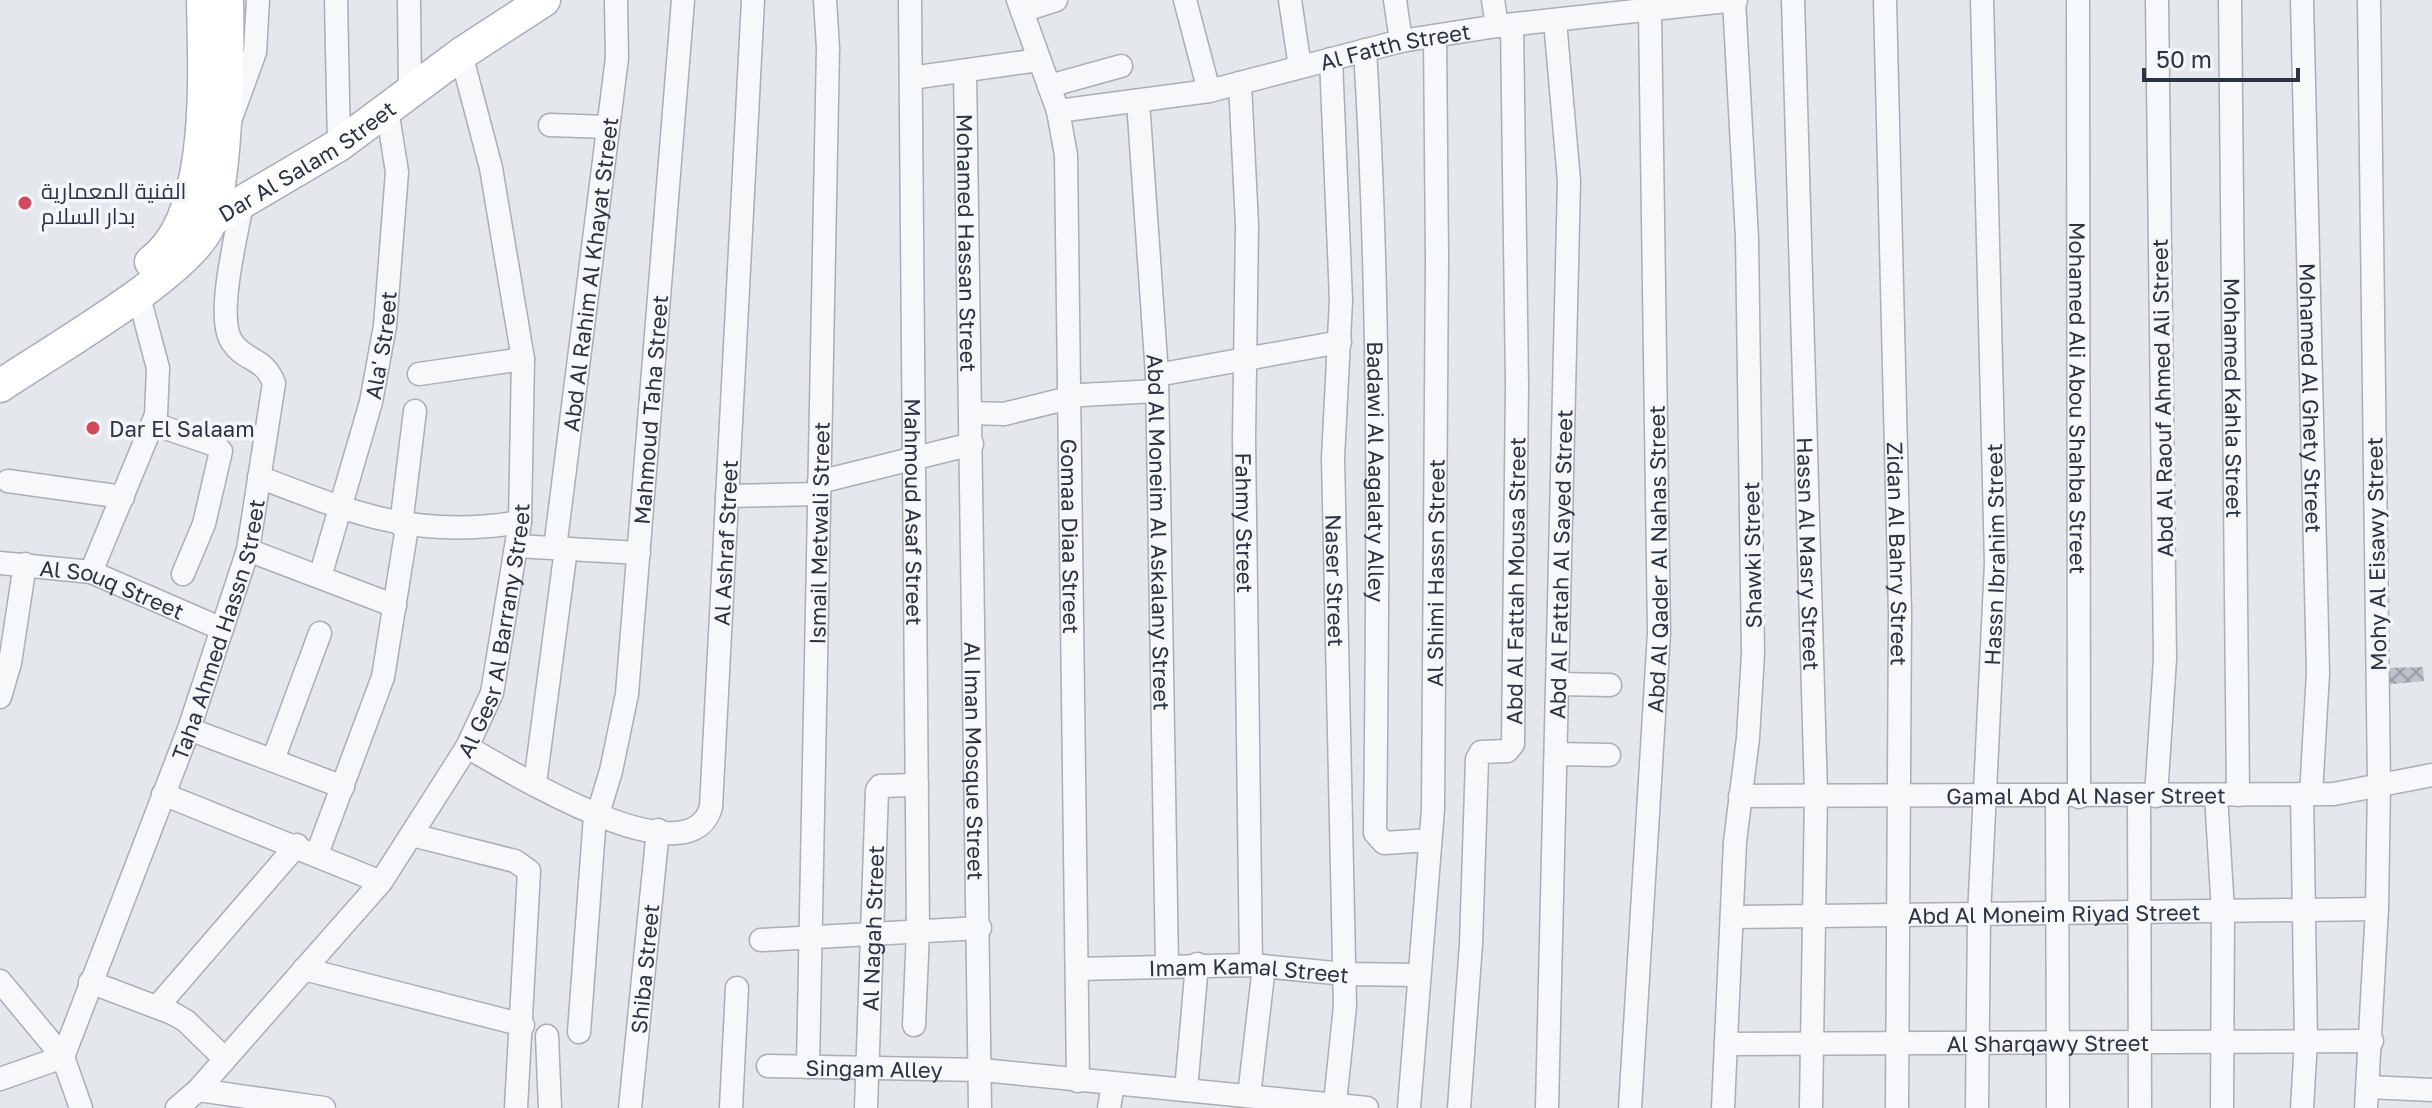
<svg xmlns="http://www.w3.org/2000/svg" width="2432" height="1108" viewBox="0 0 2432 1108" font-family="'Golos Text',Cairo,sans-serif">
	<defs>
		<pattern id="building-cross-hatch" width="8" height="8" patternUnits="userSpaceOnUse" patternTransform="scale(2)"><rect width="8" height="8" fill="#bbc0ca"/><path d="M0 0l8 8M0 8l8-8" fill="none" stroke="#989da6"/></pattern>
	</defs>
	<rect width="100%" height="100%" fill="#e4e7ec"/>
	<path fill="url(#building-cross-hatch)" d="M2423,667L2424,681L2383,685V668Z"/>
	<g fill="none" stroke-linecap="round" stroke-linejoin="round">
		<g stroke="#a9aeb7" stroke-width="25">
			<g id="street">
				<path d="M336,0L339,145"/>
				<path d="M409,0L410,91"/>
				<path id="s1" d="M910,0L918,931L914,1025"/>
				<path id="s2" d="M1018,0L1058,111L1066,155L1078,1081"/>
				<path d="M1185,0L1209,91"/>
				<path d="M1290,0L1300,67"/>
				<path d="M1395,0L1401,41"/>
				<path d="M1493,0L1497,26"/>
				<path id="s3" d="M1793,0L1816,794L1811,1108"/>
				<path id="s4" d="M1885,0L1900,613L1897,1108"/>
				<path id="s5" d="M2078,0L2079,797"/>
				<path id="s6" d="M2230,0L2238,795"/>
				<path id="s7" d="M2302,0L2318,673L2311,794"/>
				<path d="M1022,11L1056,0"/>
				<path id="s8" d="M1365,50C1381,311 1378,572 1375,833L1384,843L1430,840"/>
				<path id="s9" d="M1331,59L1341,300L1333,458L1345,1006L1335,1103"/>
				<path id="s10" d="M965,71L980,1108"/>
				<path d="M911,78L1039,60"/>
				<path id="s11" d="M1240,83L1247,225L1244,439L1251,965"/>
				<path d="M1049,86L1121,66"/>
				<path id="s12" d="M1138,101L1157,375L1167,965"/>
				<path id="s13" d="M1058,111L1209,91L1401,41L1497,26L1736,0"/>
				<path d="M230,121L255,52L258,0"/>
				<path d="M550,125L608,127"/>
				<path d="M419,374L523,359"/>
				<path d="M1157,375L1340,342"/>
				<path d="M971,413L1004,414L1081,395L1157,391"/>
				<path d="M154,424L215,445L221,451L204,524L183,574"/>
				<path d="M259,477C353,513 417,540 520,522"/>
				<path d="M8,481L123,497"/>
				<path d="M819,482L972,444"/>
				<path d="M727,496L819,494"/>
				<path d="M401,525L415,411"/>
				<path d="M517,546L639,553"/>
				<path id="s14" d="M555,548L617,58L616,0"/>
				<path d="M248,550L395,606"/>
				<path id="s15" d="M0,563L91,572L222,629"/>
				<path d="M91,572L156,415L158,368L138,293"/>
				<path id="s16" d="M320,577L371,402L385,326L397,172L387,109"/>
				<path d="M1559,684L1610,685"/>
				<path d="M0,697L10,663L25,564"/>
				<path d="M189,729L343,787"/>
				<path id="s17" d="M467,747C507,769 690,884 711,807L753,0"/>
				<path d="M1557,754L1609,755"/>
				<path d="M273,760L320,633"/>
				<path d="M535,783L566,549"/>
				<path d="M163,794L381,882"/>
				<path d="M2216,795L2223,912L2222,1108"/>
				<path id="s18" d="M1740,796L2334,794L2432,775"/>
				<path d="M2139,796L2140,1108"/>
				<path d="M2156,796L2165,659L2157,0"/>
				<path d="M2057,797L2058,1108"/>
				<path id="s19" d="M597,817L611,771L627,694L683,0"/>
				<path d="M412,835L515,861L529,871L516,1108"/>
				<path d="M317,854L383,677L407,527"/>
				<path id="s20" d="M1732,917L2377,909"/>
				<path d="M761,940L980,928"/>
				<path d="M304,969L523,1025"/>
				<path id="s21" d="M1077,969L1251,965L1345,974L1419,975"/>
				<path d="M0,981L63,1057L81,1108"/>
				<path d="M90,982L172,1013L186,1021L225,1059"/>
				<path d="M158,1006L297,845"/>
				<path d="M579,1032L595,816"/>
				<path d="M547,1036L550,1108"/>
				<path id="s22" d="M1726,1044L2372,1041"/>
				<path id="s23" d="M768,1066L982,1070L1367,1108"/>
				<path id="s24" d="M808,1067L828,48L825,0"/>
				<path id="s25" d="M0,1079L63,1057L189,729L248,550L274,383C263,356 245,362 232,342C215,317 237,235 242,203"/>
				<path d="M2368,1087L2432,1090"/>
				<path d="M198,1090L324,1108"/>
				<path d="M1186,1090L1197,964"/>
				<path d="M1249,1096L1264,966"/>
				<path id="s26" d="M177,1108L198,1090L381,882L467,747L492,693L520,522L523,359L491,168L461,54"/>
				<path id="s27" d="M630,1108L658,830"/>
				<path d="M731,1108L737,988"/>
				<path id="s28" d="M866,1108L877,790L880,786L917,785"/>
				<path d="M1109,1108L1113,1084"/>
				<path id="s29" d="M1409,1108L1433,809L1437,258L1435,36"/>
				<path id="s30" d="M1459,1108L1471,944L1477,759L1481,752L1507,751L1513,744L1517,385L1512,25"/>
				<path id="s31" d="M1547,1108L1569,181L1555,21"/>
				<path id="s32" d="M1630,1108L1659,633L1650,11"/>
				<path d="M1723,1108L1735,842L1748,738L1753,654L1747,238L1734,0"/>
				<path id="s33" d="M1977,1108L1979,916L1996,563L1982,0"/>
				<path d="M2302,1108L2306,1041L2302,794"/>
				<path d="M2366,1108L2377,909L2379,784L2369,0"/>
			</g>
		</g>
		<g stroke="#a9aeb7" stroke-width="35">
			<g id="secondary">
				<path id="s34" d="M210,221L339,145L461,54L544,0"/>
				<path d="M151,262C214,217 204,71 203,0"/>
				<path d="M0,386C50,352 182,277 207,229C228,189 228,49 227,0"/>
			</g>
		</g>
		<use href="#street" stroke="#f7f8fa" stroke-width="22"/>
		<use href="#secondary" stroke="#fff" stroke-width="32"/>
	</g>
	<g fill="#d1495b" stroke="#f4f6f9" stroke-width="3">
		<circle cx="25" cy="203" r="8"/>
		<circle cx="93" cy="428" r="8"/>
	</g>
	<g text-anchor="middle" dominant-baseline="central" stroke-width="7" stroke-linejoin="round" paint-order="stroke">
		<g font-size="22" fill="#2b3445" stroke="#f4f6f9">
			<text stroke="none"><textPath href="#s13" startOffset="344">Al Fatth Street</textPath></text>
			<text stroke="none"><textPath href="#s34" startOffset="114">Dar Al Salam Street</textPath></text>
			<text stroke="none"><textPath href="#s10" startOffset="172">Mohamed Hassan Street</textPath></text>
			<text stroke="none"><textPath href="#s14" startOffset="276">Abd Al Rahim Al Khayat Street</textPath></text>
			<text stroke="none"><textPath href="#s16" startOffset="240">Ala' Street</textPath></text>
			<text stroke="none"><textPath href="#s7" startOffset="398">Mohamed Al Ghety Street</textPath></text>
			<text stroke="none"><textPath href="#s5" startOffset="398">Mohamed Ali Abou Shahba Street</textPath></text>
			<text transform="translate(2162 398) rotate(-91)">Abd Al Raouf Ahmed Ali Street</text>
			<text stroke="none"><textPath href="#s6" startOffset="398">Mohamed Kahla Street</textPath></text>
			<text stroke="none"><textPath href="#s19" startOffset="412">Mahmoud Taha Street</textPath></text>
			<text stroke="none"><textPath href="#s8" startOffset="422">Badawi Al Aagalaty Alley</textPath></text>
			<text stroke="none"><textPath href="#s1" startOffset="512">Mahmoud Asaf Street</textPath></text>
			<text stroke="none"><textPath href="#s11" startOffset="440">Fahmy Street</textPath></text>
			<text stroke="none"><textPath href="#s24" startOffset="534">Ismail Metwali Street</textPath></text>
			<text stroke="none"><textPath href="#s12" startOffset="432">Abd Al Moneim Al Askalany Street</textPath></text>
			<text stroke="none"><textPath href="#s2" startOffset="544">Gomaa Diaa Street</textPath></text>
			<text stroke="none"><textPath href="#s17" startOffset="540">Al Ashraf Street</textPath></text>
			<text stroke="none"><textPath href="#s3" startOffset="554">Hassn Al Masry Street</textPath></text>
			<text stroke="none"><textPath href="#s4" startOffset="554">Zidan Al Bahry Street</textPath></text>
			<text stroke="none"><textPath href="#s33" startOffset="554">Hassn Ibrahim Street</textPath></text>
			<text transform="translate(2376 554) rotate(-91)">Mohy Al Eisawy Street</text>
			<text transform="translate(1752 555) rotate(-91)">Shawki Street</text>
			<text stroke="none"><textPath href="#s32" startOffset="550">Abd Al Qader Al Nahas Street</textPath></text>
			<text stroke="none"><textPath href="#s31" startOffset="544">Abd Al Fattah Al Sayed Street</textPath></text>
			<text stroke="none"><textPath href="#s29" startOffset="536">Al Shimi Hassn Street</textPath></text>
			<text stroke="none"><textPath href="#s9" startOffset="522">Naser Street</textPath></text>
			<text stroke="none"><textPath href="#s30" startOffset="556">Abd Al Fattah Mousa Street</textPath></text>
			<text stroke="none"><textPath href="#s15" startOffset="116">Al Souq Street</textPath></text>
			<text stroke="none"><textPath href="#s25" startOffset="522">Taha Ahmed Hassn Street</textPath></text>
			<text stroke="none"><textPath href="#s26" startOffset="586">Al Gesr Al Barrany Street</textPath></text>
			<text stroke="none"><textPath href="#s10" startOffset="690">Al Iman Mosque Street</textPath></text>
			<text stroke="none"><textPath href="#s18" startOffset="346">Gamal Abd Al Naser Street</textPath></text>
			<text stroke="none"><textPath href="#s20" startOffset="322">Abd Al Moneim Riyad Street</textPath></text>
			<text stroke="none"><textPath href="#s28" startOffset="180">Al Nagah Street</textPath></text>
			<text stroke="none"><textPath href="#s27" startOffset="140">Shiba Street</textPath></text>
			<text stroke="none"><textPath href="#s21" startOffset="172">Imam Kamal Street</textPath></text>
			<text stroke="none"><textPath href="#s22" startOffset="322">Al Sharqawy Street</textPath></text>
			<text stroke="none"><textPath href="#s23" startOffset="106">Singam Alley</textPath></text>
		</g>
		<g font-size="22" fill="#2b3445" stroke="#f4f6f9" text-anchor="start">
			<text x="41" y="190">الفنية المعمارية<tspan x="41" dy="25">بدار السلام</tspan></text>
			<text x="109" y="428">Dar El Salaam</text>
		</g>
	</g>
	<path d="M2144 68v12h154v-12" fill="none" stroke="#2b3445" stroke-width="4"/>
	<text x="2156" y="68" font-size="24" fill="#2b3445" stroke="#f4f6f9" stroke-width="6" paint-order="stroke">50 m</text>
</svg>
